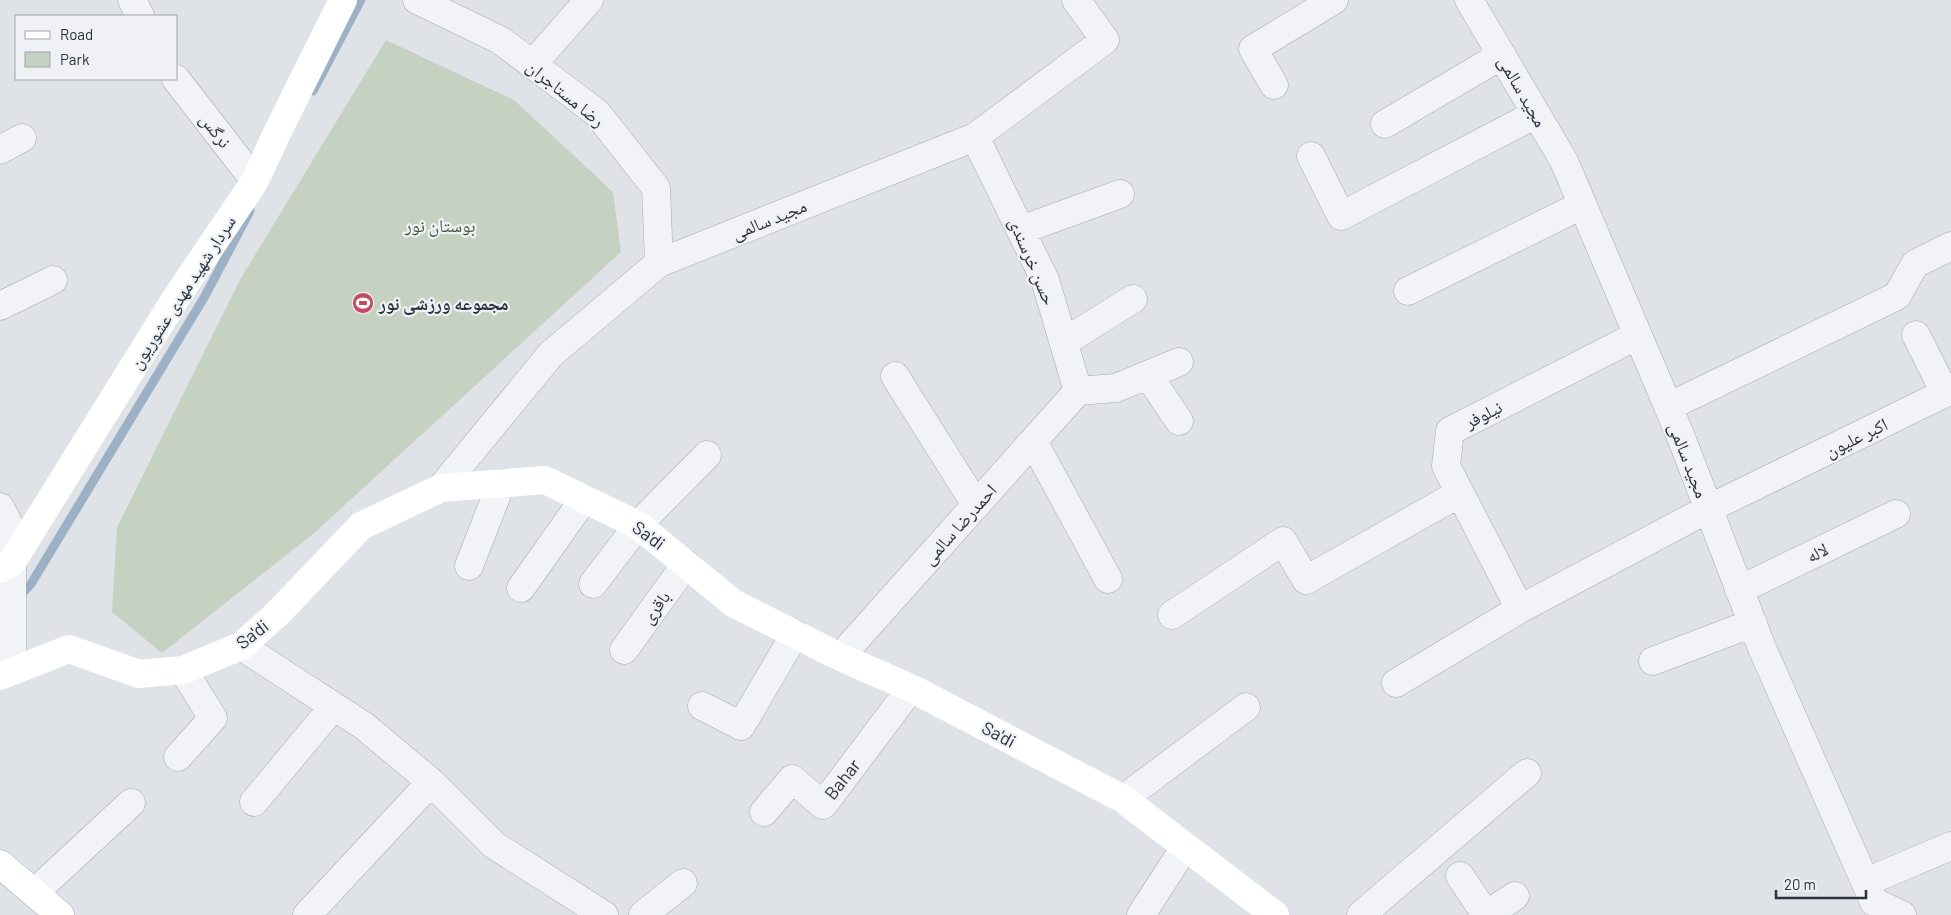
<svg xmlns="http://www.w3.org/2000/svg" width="1951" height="915" viewBox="0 0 1951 915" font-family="Barlow,'Noto Naskh Arabic',sans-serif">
	<rect width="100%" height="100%" fill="#dfe3e7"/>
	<path fill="#c5d1c1" d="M386,40L514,100L613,192L621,252L313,534L162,653L112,612L117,527L241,278Z"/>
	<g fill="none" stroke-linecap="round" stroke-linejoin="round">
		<path stroke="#9cb1c5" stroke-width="9" d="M313,91L361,0
			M18,598L31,584L205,296L250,211"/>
		<g stroke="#a5aab1" stroke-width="29">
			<path id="street" d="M132,0L140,16
				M417,0L500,40L597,113L656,188L659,263
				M1469,0L1564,161L1681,437L1762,648L1874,902L1902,915
				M532,65L589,0
				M176,79L255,181
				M1274,85L1253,49L1334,0
				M1385,124L1502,55
				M975,137L1045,280L1078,391
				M0,150L22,138
				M1311,156L1341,216L1536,114
				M1021,230L1120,194
				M1408,291L1582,205
				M0,306L53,280
				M1064,342L1133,299
				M1148,375L1179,421
				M895,376L976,505
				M1078,391L1116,388L1179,362
				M1668,407L1897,296L1915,264L1951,246
				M1033,441L1108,579
				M441,488L551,354L659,263L975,137L1105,40L1076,0
				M0,507L9,525L12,562V670
				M469,566L501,484
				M593,584L638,525L707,455
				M521,588L584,499
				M1739,590L1896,514
				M1520,609L1446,466L1450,431L1638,335
				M1172,615L1283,541L1306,580L1460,493
				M241,646L364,726L431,782L494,845L604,915
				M624,650L686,564
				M840,657L1078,391
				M1653,661L1753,623
				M1396,683L1520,609L1708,509L1945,393L1916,335
				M702,706L741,726L795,634
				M178,757L213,718L183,670
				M1123,799L1246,707
				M254,802L333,707
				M764,812L792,779L823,805L911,688
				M1460,876L1486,915
				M1866,882L1951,846
				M34,893L131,803
				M307,915L431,782
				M643,915L683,883
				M1141,915L1185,847
				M1361,915L1527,773
				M1486,915L1515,896"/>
		</g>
		<g stroke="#9fa7b2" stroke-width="29">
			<path id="primary" d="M0,864L60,915"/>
		</g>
		<use href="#street" stroke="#f2f3f6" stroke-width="28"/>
		<path stroke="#fff" stroke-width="28" d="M0,569L12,562L176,298L255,181L277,133L343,0
			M0,676L69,649L139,674L183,670L241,646L277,614L361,526L441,488L545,480L638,525L733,603L840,657L911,688L1123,799L1275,915"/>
		<use href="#primary" stroke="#fff" stroke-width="28"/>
	</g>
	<defs>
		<g id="stadium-disc" transform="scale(1.125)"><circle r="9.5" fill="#c54b60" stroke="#eff1f5"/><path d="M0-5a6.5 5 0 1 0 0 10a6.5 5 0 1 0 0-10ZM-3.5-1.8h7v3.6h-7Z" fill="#fff"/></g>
	</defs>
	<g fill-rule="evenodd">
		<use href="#stadium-disc" x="363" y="303"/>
	</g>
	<g text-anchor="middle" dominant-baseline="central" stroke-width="4.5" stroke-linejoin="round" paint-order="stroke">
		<g font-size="18" fill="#29313e" stroke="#eff1f5">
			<text transform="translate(1523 91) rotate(60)">مجید سالمی</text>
			<text transform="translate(566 93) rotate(39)">رضا مستاجران</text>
			<text transform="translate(216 130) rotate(52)">نرگس</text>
			<text transform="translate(769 219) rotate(-22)">مجید سالمی</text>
			<text transform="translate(1033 261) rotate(67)">حسن خرسندی</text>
			<text transform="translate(182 292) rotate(-57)">سردار شهید مهدی عشوریون</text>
			<text transform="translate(1483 414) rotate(-27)">نیلوفر</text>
			<text transform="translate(1856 437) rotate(-26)">اکبر علیون</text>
			<text transform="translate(1689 460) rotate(69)">مجید سالمی</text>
			<text transform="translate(959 524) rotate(-48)">احمدرضا سالمی</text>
			<text transform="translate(649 535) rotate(36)">Sa'di</text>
			<text transform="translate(1817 552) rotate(-26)">لاله</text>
			<text transform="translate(655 607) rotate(-54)">باقری</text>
			<text transform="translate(252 634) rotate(-38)">Sa'di</text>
			<text transform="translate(999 734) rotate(28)">Sa'di</text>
			<text transform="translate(842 779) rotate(-52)">Bahar</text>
		</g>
		<g font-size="18" fill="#3e5837" stroke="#eff1f5">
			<text x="440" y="225">بوستان نور</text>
		</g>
		<g font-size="18" font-weight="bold" fill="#29313e" stroke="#eff1f5" text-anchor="start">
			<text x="379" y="303">مجموعه ورزشی نور</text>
		</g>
	</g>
	<rect x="15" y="15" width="162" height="65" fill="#eff1f5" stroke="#a0a4ac"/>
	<rect x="25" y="31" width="25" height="8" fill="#ffffff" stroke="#a0a4ac"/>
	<text x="60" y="40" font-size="15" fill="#29313e">Road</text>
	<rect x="25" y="52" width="25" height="15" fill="#c5d1c1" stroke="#a0a4ac"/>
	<text x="60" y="65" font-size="15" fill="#29313e">Park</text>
	<path d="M1776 890v8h90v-8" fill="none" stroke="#29313e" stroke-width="2.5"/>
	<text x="1784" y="890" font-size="15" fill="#29313e" stroke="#eff1f5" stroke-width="4" paint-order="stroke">20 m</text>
</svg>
